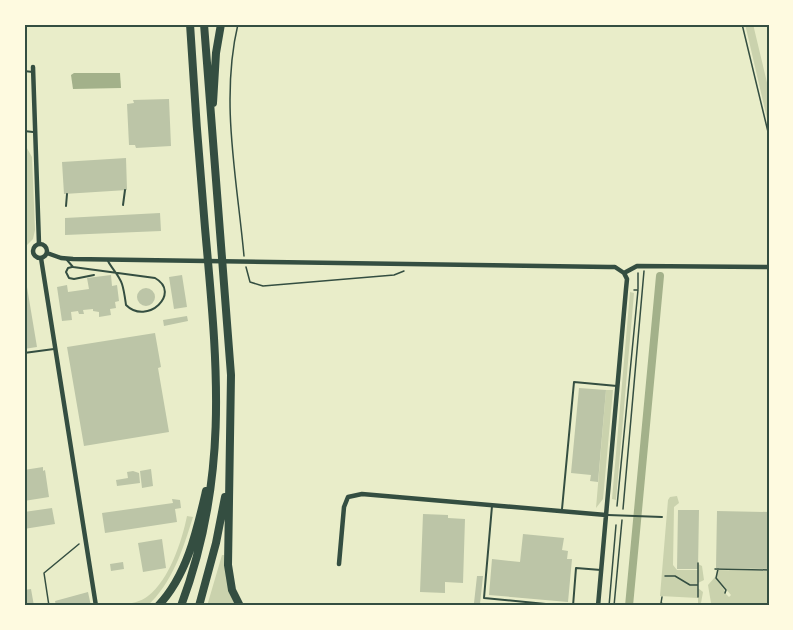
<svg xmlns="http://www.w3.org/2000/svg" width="793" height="630" viewBox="0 0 793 630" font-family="'IBM Plex Sans',sans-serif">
	<rect width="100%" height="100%" fill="#e9edc9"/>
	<path fill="#cad2ad" d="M745,24H753L769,91V127Z
		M24,143L32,157L35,230L33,239L24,248Z
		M630,292L634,293L616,500L612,499Z
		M606,390H613L603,499L596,508Z
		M677,496L679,503L674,507L673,565L677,570H698V564L702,566L704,580L698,583V588L703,592L701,603H698V598L660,596L668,500L670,497Z
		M187,516L193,517C183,549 172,584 147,606H122C130,603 141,602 148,596C169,580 182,541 187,516Z
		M222,555H224L227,581L237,606H207Z
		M718,570L769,571V604L711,603L708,585L715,577L725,591V593L729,597L731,595L716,578Z"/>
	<path fill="#a3b18a" d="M74,73H120L121,88L73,89L71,75Z"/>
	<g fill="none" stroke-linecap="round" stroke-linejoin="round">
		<path stroke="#a3b18a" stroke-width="8" d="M629,606L660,276"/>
	</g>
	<path fill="#bcc5a7" d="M169,99L171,146L136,148L135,145H129L127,104L134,103L133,100Z
		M126,158L127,190L64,194L62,162Z
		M160,213L161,231L65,235V218Z
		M24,269L37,347L24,349Z
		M111,275L112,286L117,285L119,301L115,302L116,308L110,309L111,315L99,317V312L93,311V309L83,310L84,314H79L78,311L71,312L72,320L62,321L57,287L67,285L68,292L89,289L87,278Z
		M182,275L187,307L174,309L169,277Z
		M137 297a9 9 0 1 1 18 0a9 9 0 1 1-18 0Z
		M187,316L188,321L164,326L163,320Z
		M155,333L161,367L158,368L169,432L84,446L67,347Z
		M579,388L606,390L598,482L590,481L591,475L571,473Z
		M43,467V471L45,470L49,497L24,501V470Z
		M151,469L153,486L142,488L140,471Z
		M133,471L139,473L140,483L117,486L116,480L128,478L127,472Z
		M172,499L180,500L181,508L175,509L177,522L105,533L102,513L173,503Z
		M52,508L55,524L24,529V512Z
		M678,510H699L698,569H677Z
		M717,511L769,512V569L716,568Z
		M423,514L448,515V518L465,519L463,583L445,582V593L420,592Z
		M523,534L564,538L562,550L568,551L567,559H572L568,602L489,595L492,559L520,562Z
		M162,539L166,568L143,572L138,543Z
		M123,562L124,569L111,571L110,564Z
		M477,576H483L480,604L474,603Z
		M31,589L34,606H24V590Z
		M88,592L91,606H56L55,601Z"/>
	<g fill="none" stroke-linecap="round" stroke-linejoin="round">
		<path stroke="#344e41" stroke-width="1.5" d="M238,24C220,100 237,179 244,256
			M742,24L769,136
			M246,267L250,282L263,286L394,275L404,271
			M638,289V273
			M617,506L638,290H634
			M623,509L644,271
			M715,569L769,570
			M718,569L716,578L726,590L725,593
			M665,576H675L690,585H698
			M662,597L661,603L663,604L769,605
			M698,597V563
			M49,606L44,573L79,544
			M609,606L616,525
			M614,606L622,520"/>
		<path stroke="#344e41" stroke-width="2" d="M24,71L33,72
			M24,131L33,132
			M123,205L125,190
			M66,206L67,194
			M67,260L73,267L155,278C182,293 147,326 126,305C125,298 124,290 122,284C119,275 112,269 108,261
			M72,267L68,268L66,272L69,278L74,279L94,275
			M24,353L54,349
			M492,506L484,598L566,606
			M562,509L574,382L617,386
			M608,515L662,517
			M573,606L576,568L601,570"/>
		<path stroke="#344e41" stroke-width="4.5" d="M33,67L39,244
			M33 251a7 7 0 1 1 14 0a7 7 0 1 1-14 0Z
			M47,253L61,258L73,259L609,267H615L624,273
			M41,258L96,606
			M624,273L637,266L769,267
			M339,564L344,507L348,497L362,494L606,515
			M598,606L626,289L627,279L624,273"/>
		<path stroke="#344e41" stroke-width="8" d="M204,24L231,375L228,565L232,590L240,606
			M213,103L216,53L221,24
			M158,606C187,576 197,530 206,491
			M181,606C230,475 217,363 205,228C199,160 194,92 190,24
			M199,606L216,543L225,497"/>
	</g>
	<rect width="793" height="630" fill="none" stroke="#fefae0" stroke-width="51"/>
	<rect x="26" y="26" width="742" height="578" fill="none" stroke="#344e41" stroke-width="2"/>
</svg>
